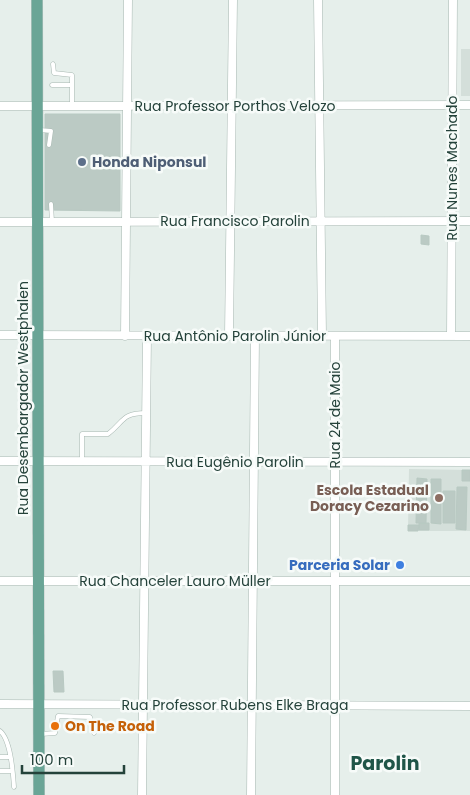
<svg xmlns="http://www.w3.org/2000/svg" width="470" height="795" viewBox="0 0 470 795" font-family="Poppins,sans-serif">
	<rect width="100%" height="100%" fill="#e6efeb"/>
	<path fill="#d4dfda" d="M461,49H470V96H461Z
		M409,469L470,470V531H408Z"/>
	<path fill="#bbcac4" stroke="#b8c9c2" d="M45,114H120V211L45,210Z
		M421,235L429,236V245L421,244Z
		M462,470H470V481H462Z
		M417,478L427,479L426,523H416Z
		M431,479H441V524L431,523Z
		M457,487H467L466,530L456,529Z
		M443,491H455V523H443Z
		M419,523H429V530H419Z
		M408,525H419L418,531H408Z
		M53,671H63L64,692H54Z"/>
	<g fill="none" stroke-linecap="round" stroke-linejoin="round">
		<g stroke="#a8b8b2" stroke-width="5">
			<path id="lane" d="M53,64L54,73L72,75V106
				M52,85H72
				M40,130L51,131L49,145
				M51,204L52,222
				M82,461V434H108C124,422 121,413 146,413
				M0,731C11,740 13,773 14,787
				M41,734L55,733L58,716L90,717L94,733
				M0,757H10
				M0,771H12"/>
		</g>
		<g stroke="#a8b8b2" stroke-width="9">
			<path id="street" d="M318,0L322,336
				M0,106L470,105
				M0,222L470,221
				M0,335L470,336
				M125,336L128,0
				M229,336L233,0
				M335,336V795
				M451,336L453,0
				M0,461L470,462
				M0,581H470
				M0,704L470,706
				M142,795L147,336
				M251,795L255,336"/>
		</g>
		<g stroke="#c2cac8" stroke-width="12">
			<path id="primary" d="M37,0L39,795"/>
		</g>
		<use href="#lane" stroke="#fff" stroke-width="4"/>
		<use href="#street" stroke="#fff" stroke-width="8"/>
		<use href="#primary" stroke="#6aa596" stroke-width="11"/>
	</g>
	<circle fill="#5c6f8a" stroke="#f7fbf9" stroke-width="2" cx="82" cy="162" r="5"/>
	<circle fill="#8d6e63" stroke="#f7fbf9" stroke-width="2" cx="439" cy="498" r="5"/>
	<circle fill="#3f7fe0" stroke="#f7fbf9" stroke-width="2" cx="400" cy="565" r="5"/>
	<circle fill="#e8710a" stroke="#f7fbf9" stroke-width="2" cx="55" cy="726" r="5"/>
	<g text-anchor="middle" dominant-baseline="central" stroke-width="5" stroke-linejoin="round" paint-order="stroke">
		<g font-size="14" fill="#24423a" stroke="#f7fbf9">
			<text x="235" y="106">Rua Professor Porthos Velozo</text>
			<text transform="translate(452 168) rotate(-90)">Rua Nunes Machado</text>
			<text x="235" y="221">Rua Francisco Parolin</text>
			<text x="235" y="336">Rua Antônio Parolin Júnior</text>
			<text transform="translate(23 398) rotate(-90)">Rua Desembargador Westphalen</text>
			<text transform="translate(335 415) rotate(-90)">Rua 24 de Maio</text>
			<text x="235" y="462">Rua Eugênio Parolin</text>
			<text x="175" y="581">Rua Chanceler Lauro Müller</text>
			<text x="235" y="705">Rua Professor Rubens Elke Braga</text>
		</g>
		<g font-size="14" font-weight="bold" fill="#4e5e75" stroke="#f7fbf9" text-anchor="start">
			<text x="92" y="162">Honda Niponsul</text>
		</g>
		<g font-size="14" font-weight="bold" fill="#785e54" stroke="#f7fbf9" text-anchor="end">
			<text x="429" y="490">Escola Estadual<tspan x="429" dy="16">Doracy Cezarino</tspan></text>
		</g>
		<g font-size="14" font-weight="bold" fill="#366cbe" stroke="#f7fbf9" text-anchor="end">
			<text x="390" y="565">Parceria Solar</text>
		</g>
		<g font-size="14" font-weight="bold" fill="#c56008" stroke="#f7fbf9" text-anchor="start">
			<text x="65" y="726">On The Road</text>
		</g>
		<g font-size="19" font-weight="bold" fill="#1f5548" stroke="#f7fbf9">
			<text x="385" y="763">Parolin</text>
		</g>
	</g>
	<path d="M22 765v8h102v-8" fill="none" stroke="#24423a" stroke-width="2.5"/>
	<text x="30" y="765" font-size="15" fill="#24423a" stroke="#f7fbf9" stroke-width="4" paint-order="stroke">100 m</text>
</svg>
